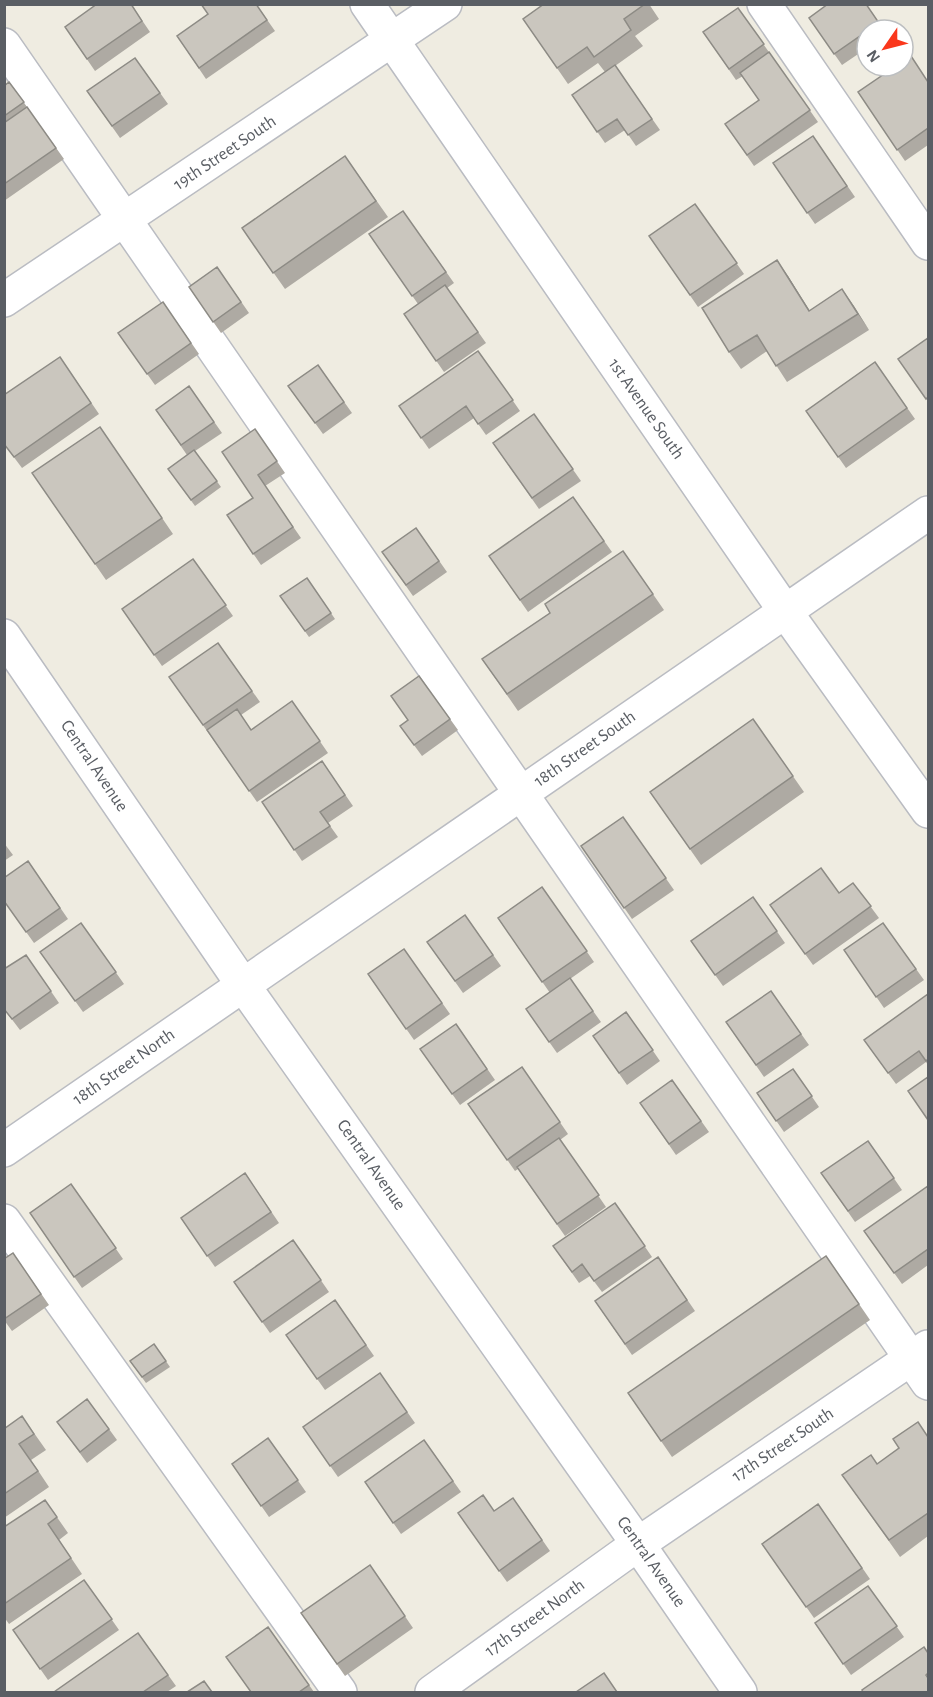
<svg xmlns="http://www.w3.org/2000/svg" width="933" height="1697" viewBox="0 0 933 1697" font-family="'Alegreya Sans',sans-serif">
	<rect width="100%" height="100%" fill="#efece1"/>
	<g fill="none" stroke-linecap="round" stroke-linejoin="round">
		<g stroke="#babcc2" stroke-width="36">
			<path id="minor" d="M367,4L785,611L928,811
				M764,4L928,243
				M4,45L928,1383
				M4,300L445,4
				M4,636L243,985L638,1544L740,1692
				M4,1150L928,513
				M4,1221L340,1692
				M432,1692L638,1544L928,1347"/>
		</g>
		<use href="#minor" stroke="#fff" stroke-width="33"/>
	</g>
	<path fill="#aeaaa3" d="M131,4L150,32L95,71L65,27Z
		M256,4L275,31L206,79L177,36Z
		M544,4H649L659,19L635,36L643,46L615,66L660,130L636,146L625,130L605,143L572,95L605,72L598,63L568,84L523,19Z
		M866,4L884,30H867V48L842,65L809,18Z
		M738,8L818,122L754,166L725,124L759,100L743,76L736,80L703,32Z
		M135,58L168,104L120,138L87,91Z
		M928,81V145L905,161L858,92Z
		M9,82L27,107L64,159L4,201V86Z
		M813,136L855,197L815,224L773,163Z
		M345,156L388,217L285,289L242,228Z
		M695,204L744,274L698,307L649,236Z
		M403,211L454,283L447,288L486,343L444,372L404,314L418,304L369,234Z
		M217,267L249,313L221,333L189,287Z
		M788,276L809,311L842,289L869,330L787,382L767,351L741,369L729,352Z
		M163,302L199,354L155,385L118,333Z
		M478,351L520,411L486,435L474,418L429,449L399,406Z
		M60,357L99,414L22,468L4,444Z
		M875,362L915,419L846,468L806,411Z
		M318,365L352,413L323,434L288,386Z
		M189,386L222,433L195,451L221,487L195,506L168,469L187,455L156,410Z
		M534,414L581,481L539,509L493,443Z
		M100,427L173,534L106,580L32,473Z
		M255,429L285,473L265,486L301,538L261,565L227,515L253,498Z
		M573,497L612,552L528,612L489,556Z
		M416,528L447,572L413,596L382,552Z
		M623,551L664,610L518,711L482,659L550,613Z
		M193,559L233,616L162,666L122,609Z
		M307,578L335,619L309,637L280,596Z
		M218,643L260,702L241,715L251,730L292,701L328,753L257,802L169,677Z
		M419,676L458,730L422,756L400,726L408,720Z
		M753,719L804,792L701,865L650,792Z
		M322,761L353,806L328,823L338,837L302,861L262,802Z
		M623,817L674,890L632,919L581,846Z
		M4,843L13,855L4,861Z
		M28,861L68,919L34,943L4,901Z
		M853,883L879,918L813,965L770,905L839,893Z
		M542,887L594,962L570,979L601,1022L557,1053L526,1009L550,993L498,918Z
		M753,897L785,943L723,986L691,941Z
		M465,915L501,966L463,993L427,942Z
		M81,923L124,984L83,1012L40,952Z
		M883,923L924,980L884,1008L844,950Z
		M404,949L450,1014L414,1040L368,974Z
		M26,955L59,1003L20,1030L4,1009Z
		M771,991L809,1045L764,1077L726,1022Z
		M928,994V1065L926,1062L896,1084L864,1040Z
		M626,1012L660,1061L627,1085L593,1036Z
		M456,1024L495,1080L460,1105L420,1049Z
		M522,1067L568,1134L560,1140L606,1207L565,1236L518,1169L515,1171L468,1104Z
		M793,1069L819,1107L784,1132L757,1093Z
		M672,1080L709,1132L676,1155L640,1103Z
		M868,1141L902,1190L855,1222L821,1173Z
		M245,1173L279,1223L215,1267L181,1218Z
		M71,1184L123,1259L82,1288L30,1213Z
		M928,1186V1265L902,1284L864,1231Z
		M615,1203L652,1257L602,1292L590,1276L579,1283L553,1246Z
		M293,1240L329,1292L270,1333L234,1282Z
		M13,1253L49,1305L12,1331L4,1320V1259Z
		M826,1256L870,1320L672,1457L628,1393Z
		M658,1257L695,1311L632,1355L595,1301Z
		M335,1300L374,1356L325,1390L286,1335Z
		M154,1344L170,1367L146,1383L130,1361Z
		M380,1373L415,1423L338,1477L303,1427Z
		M22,1416L46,1450L31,1460L49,1487L4,1518V1429Z
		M57,1422L109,1429L117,1440L87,1463Z
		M928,1437V1536L900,1557L842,1475L877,1464Z
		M268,1438L306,1492L269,1517L232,1464Z
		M424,1440L461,1492L401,1534L365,1482Z
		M513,1498L550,1551L507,1582L458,1513L494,1511Z
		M45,1500L68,1533L59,1540L82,1574L9,1624L4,1617V1527Z
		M818,1504L870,1579L814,1618L762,1544Z
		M370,1565L413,1628L345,1676L301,1613Z
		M84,1580L119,1630L48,1680L13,1630Z
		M868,1586L904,1637L851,1675L815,1623Z
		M268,1627L314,1692H251Z
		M138,1633L176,1686L167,1692H55Z"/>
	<path fill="#8d8b85" d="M777,260L788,276L820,327L809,311Z
		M842,289L854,306L869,330L858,314Z"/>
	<path fill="#cac6be" stroke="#8d8b85" stroke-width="1.5" d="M97,4H131L142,21L87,59L65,27Z
		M201,4H256L267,20L199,68L177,36L208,14Z
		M544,4H645L624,19L631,30L594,57L587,47L557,68L523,19Z
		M828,4H866L879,23L869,30H867V31L834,54L809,18Z
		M738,8L764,44L729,69L703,32Z
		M769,52L810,110L747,155L725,124L759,100L740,73Z
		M911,56L928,82V128L897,150L858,92L896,66H903V62Z
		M135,58L160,93L112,126L87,91Z
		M615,65L652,119L628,135L617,119L597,132L572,95Z
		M9,82L24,102L4,116V86Z
		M27,107L56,148L4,184V123Z
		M813,136L847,186L807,213L773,163Z
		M345,156L376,201L273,273L242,228Z
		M695,204L737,263L690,295L649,236Z
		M403,211L446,272L412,296L369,234Z
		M777,260L809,311L842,289L858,314L776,366L757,335L729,352L702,308Z
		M217,267L241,302L213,322L189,287Z
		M445,285L478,332L436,361L404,314Z
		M163,302L191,343L147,374L118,333Z
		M928,338V397L926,399L898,359Z
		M478,351L513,400L478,424L466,406L421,438L399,406Z
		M60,357L91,403L14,457L4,444V395Z
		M875,362L907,408L838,457L806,411Z
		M318,365L344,402L315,423L288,386Z
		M189,386L214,422L181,445L156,410Z
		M534,414L573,469L532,498L493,443Z
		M100,427L162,518L95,564L32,473Z
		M255,429L277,461L258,475L293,527L253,554L227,515L253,498L222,452Z
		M194,450L217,481L191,500L168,469Z
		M573,497L604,541L520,600L489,556Z
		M416,528L439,561L406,585L382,552Z
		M623,551L653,594L507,694L482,659L550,613L545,604Z
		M193,559L226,605L154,655L122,609Z
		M307,578L331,613L305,631L280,596Z
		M218,643L252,691L203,725L169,677Z
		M419,676L450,719L414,745L400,726L408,720L391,696Z
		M292,701L320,741L249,791L207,730L237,709L251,730Z
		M753,719L793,776L690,849L650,792Z
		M322,761L345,795L320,812L330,826L294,850L262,802Z
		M623,817L666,878L624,908L581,846Z
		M28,861L60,908L26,932L4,901V878Z
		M821,868L839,893L853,883L871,906L805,954L770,905Z
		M542,887L587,951L542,982L498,918Z
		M753,897L777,931L715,975L691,941Z
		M465,915L493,955L455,981L427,942Z
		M81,923L116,972L75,1001L40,952Z
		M883,923L916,969L876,997L844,950Z
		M404,949L442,1003L406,1029L368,974Z
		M26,955L51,991L12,1019L4,1009V969Z
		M570,978L593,1011L549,1042L526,1009Z
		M771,991L801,1034L756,1065L726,1022Z
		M928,994V1059L926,1061L919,1051L888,1073L864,1040Z
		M626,1012L653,1050L619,1073L593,1036Z
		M456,1024L487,1069L452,1094L420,1049Z
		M522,1067L560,1122L507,1160L468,1104Z
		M793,1069L812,1096L776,1121L757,1093Z
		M928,1077V1120L908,1091Z
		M672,1080L701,1121L669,1144L640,1103Z
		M559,1138L599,1195L557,1224L517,1167Z
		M868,1141L894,1178L848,1211L821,1173Z
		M245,1173L271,1212L207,1256L181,1218Z
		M71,1184L116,1248L74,1277L30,1213Z
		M928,1186V1249L894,1273L864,1231Z
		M615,1203L645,1246L594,1281L582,1264L572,1272L553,1246Z
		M293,1240L321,1280L262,1322L234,1282Z
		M13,1253L41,1294L4,1319V1259Z
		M826,1256L859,1304L661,1441L628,1393Z
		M658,1257L687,1300L625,1344L595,1301Z
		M335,1300L366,1345L317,1379L286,1335Z
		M154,1344L166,1361L142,1377L130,1361Z
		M380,1373L407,1412L330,1466L303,1427Z
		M87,1399L109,1429L80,1452L57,1422Z
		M22,1416L34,1434L19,1444L38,1471L4,1494V1429Z
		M918,1422L928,1437V1513L889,1540L842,1475L871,1455L877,1464L899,1448L893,1439Z
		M268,1438L298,1480L261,1506L232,1464Z
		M424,1440L453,1481L393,1523L365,1482Z
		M483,1495L494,1511L513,1498L542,1540L499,1571L458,1513Z
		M45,1500L57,1517L48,1524L71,1558L4,1604V1527Z
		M818,1504L862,1568L806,1607L762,1544Z
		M370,1565L405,1616L337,1664L301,1613Z
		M84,1580L112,1619L40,1669L13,1630Z
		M868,1586L897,1626L843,1664L815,1623Z
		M268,1627L309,1685L299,1692H251L226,1657Z
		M138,1633L168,1675L143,1692H54Z
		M924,1647L928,1653V1673L926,1675L928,1678V1692H863L862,1690Z
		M604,1673L617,1692H576Z
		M204,1681L212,1692H187Z"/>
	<g text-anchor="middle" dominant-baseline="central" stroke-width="5" stroke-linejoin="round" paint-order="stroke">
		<g font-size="18" fill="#5a5e64" stroke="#fff">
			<text transform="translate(225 153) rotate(-34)">19th Street South</text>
			<text transform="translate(646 409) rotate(55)">1st Avenue South</text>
			<text transform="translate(585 749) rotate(-35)">18th Street South</text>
			<text transform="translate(94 766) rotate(56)">Central Avenue</text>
			<text transform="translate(124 1067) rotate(-35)">18th Street North</text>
			<text transform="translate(371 1165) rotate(55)">Central Avenue</text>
			<text transform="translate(783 1445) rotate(-34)">17th Street South</text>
			<text transform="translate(651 1562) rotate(55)">Central Avenue</text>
			<text transform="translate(535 1618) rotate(-36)">17th Street North</text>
		</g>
	</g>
	<rect width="933" height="1697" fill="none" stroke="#5a5e64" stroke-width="12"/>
	<g transform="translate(885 48) rotate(235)"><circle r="28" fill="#ffffff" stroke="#bdbfc1" stroke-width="1.5"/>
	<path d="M0-4.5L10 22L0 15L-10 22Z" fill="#fa371c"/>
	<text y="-9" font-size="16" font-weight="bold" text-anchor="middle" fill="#5a5e64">N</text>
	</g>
</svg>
